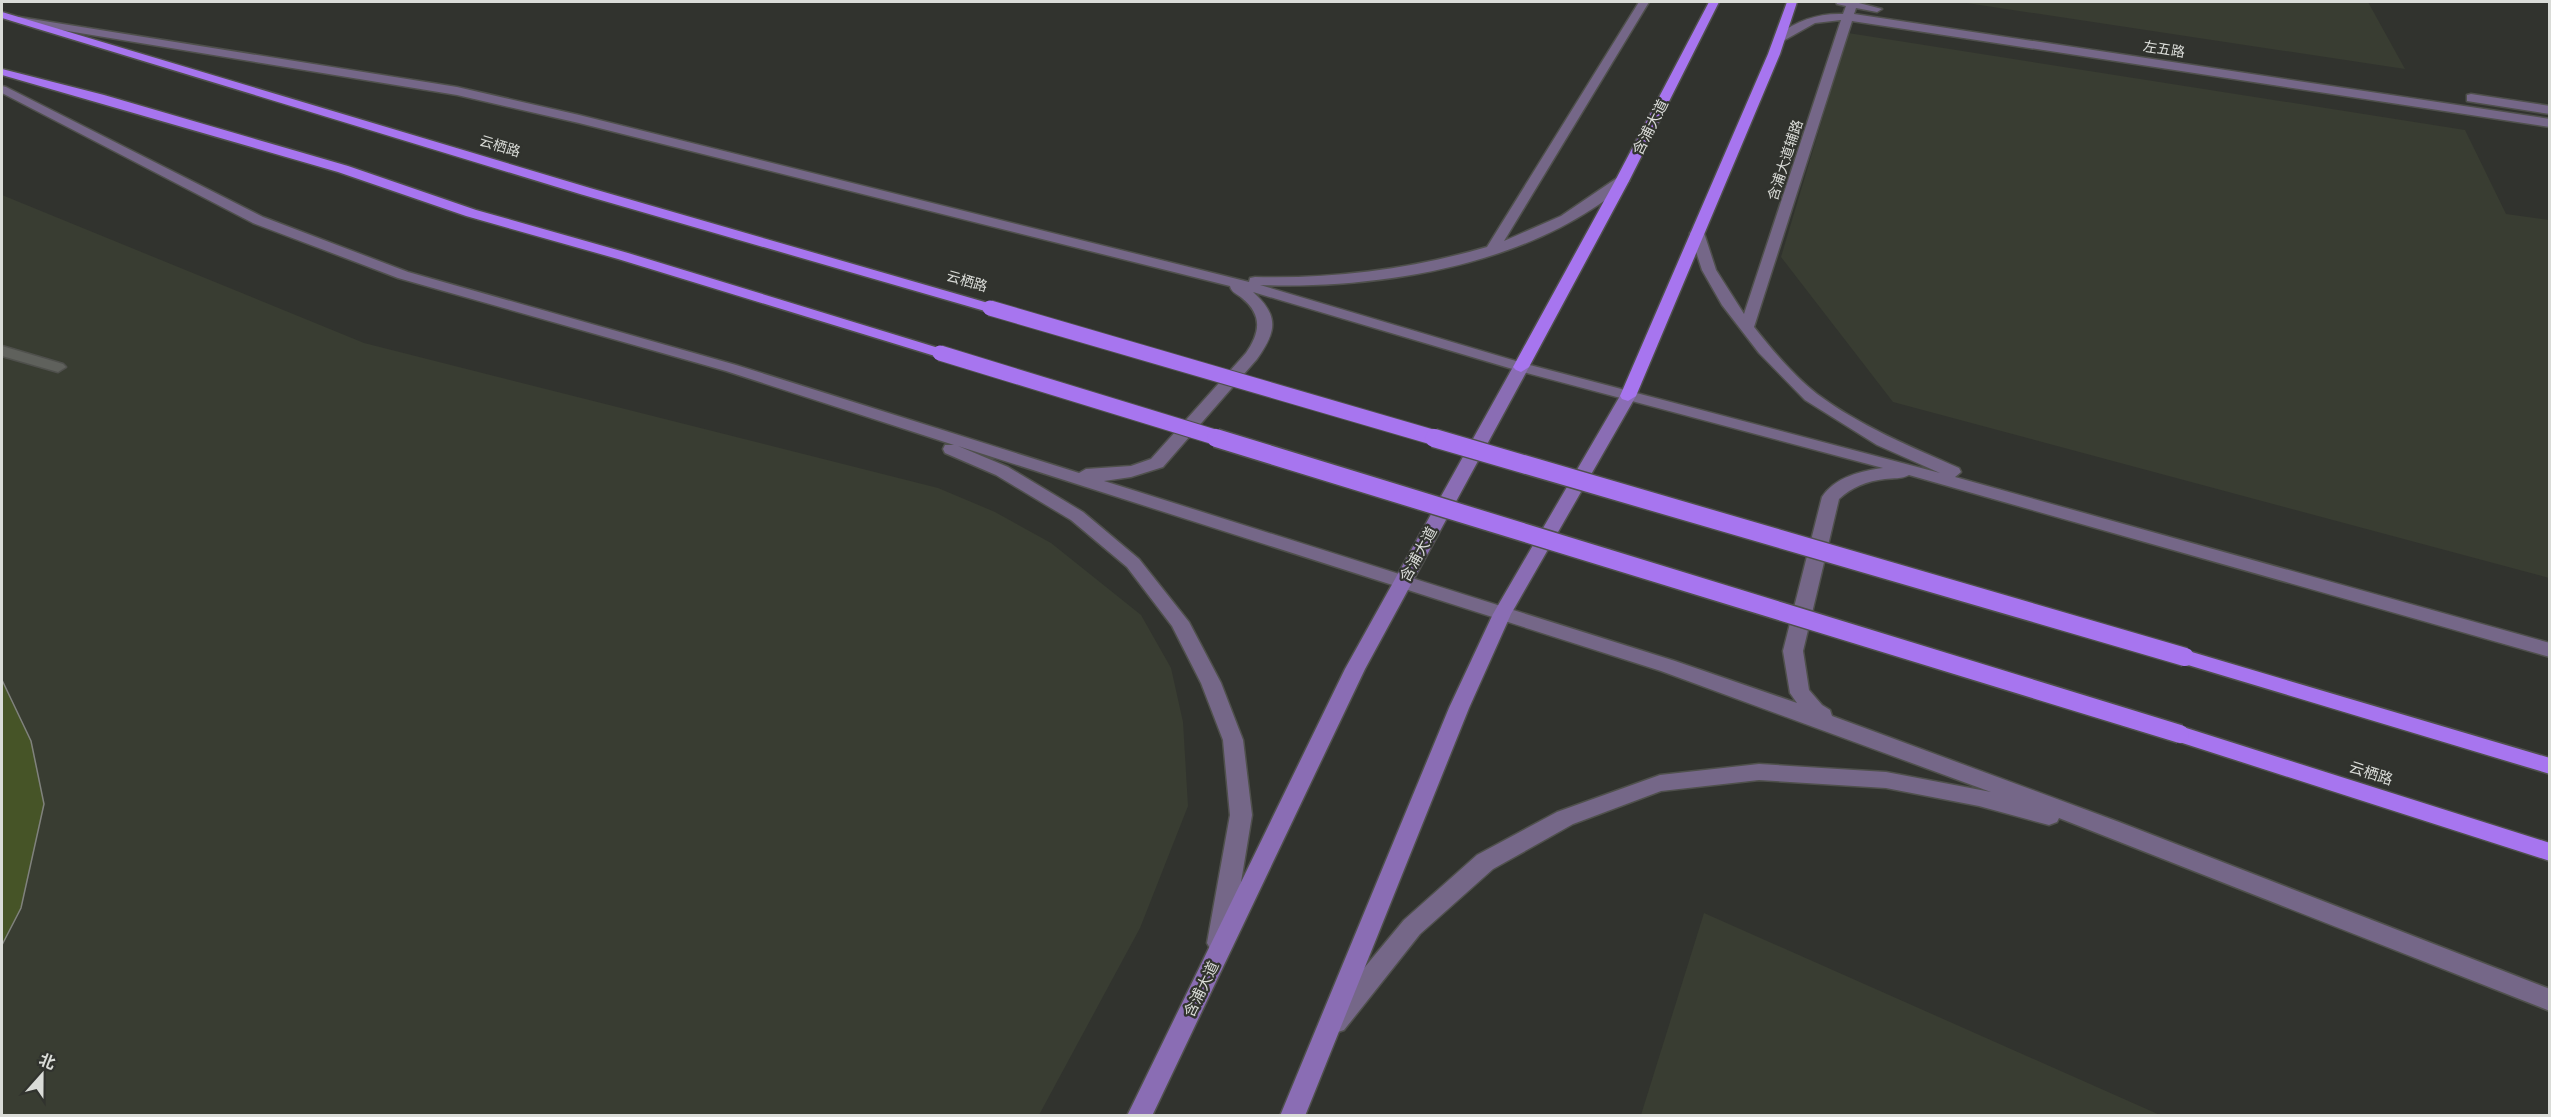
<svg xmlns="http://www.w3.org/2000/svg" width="2551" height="1117" viewBox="0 0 2551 1117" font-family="'IBM Plex Sans','Noto Sans SC',sans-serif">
	<rect width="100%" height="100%" fill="#31332e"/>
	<path fill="#393d32" d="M1960,2H2368L2405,69Z
		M1848,33L2465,130L2506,214L2549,220V578L1893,402L1781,257Z
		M2,195L364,343L938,488L995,512L1051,543L1141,615L1171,668L1183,722L1188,806L1140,928L1039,1115H2Z
		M1704,913L2160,1115H1641Z"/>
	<path fill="#465427" stroke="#80827d" stroke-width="1.5" d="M2,680L31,741L44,804L21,908L2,945Z"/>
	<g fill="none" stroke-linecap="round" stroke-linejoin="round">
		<g stroke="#4f504c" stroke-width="3">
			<path id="street" d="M2,346L63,364L66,367L58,372L2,356Z"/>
		</g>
		<g stroke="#4f504c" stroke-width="3">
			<path id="secondary" d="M1639,2H1649L1504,241L1561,216L1617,178H1627L1629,181C1619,192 1604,201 1592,209C1500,269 1369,289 1260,285L1526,364L1940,473L1877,445L1805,400L1759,353L1722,305L1702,270L1690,233L1697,229L1704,233L1716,270L1744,314L1841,20L1815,23L1783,41H1775V37C1796,21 1817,13 1843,14L1846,6L1837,4L1836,2H1855L1882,9L1877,12L1856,8L1854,14L2550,119V127L1852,21L1754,327C1772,350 1794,376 1817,394C1860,426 1911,447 1959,468L1961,472L1955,477L2550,643V657L1909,475C1902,479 1893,478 1885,479C1867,481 1852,487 1839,499L1803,651L1809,690L1822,705L1830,710L1832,716L2119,822L2550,989V1011L2059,818L2057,822L2049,825L1979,806L1886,788L1759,780L1661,791L1573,824L1493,869L1420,934L1344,1030L1335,1033L1326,1030L1323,1022L1326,1014L1404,920L1477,855L1557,812L1660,775L1759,764L1886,772L1991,792L1661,671L958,446L1008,467L1083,512L1139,559L1189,622L1221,683L1243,740L1252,815L1231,943L1227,950L1219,953L1211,950L1207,943L1230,815L1223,740L1201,683L1172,626L1127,567L1071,520L996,475L945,453L943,449L945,445H954L726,371L398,278L253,223L2,93V86L6,87L263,217L408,272L736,365L1079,473L1086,469L1131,466L1151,459L1246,353C1260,333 1263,315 1242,298C1237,294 1231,292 1230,286L579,123L457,95L19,23L14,20L19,17L457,87L579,115L1249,282L1250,278L1255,277C1334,279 1411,269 1487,247ZM1253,292L1516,370L1883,468C1861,471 1835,477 1822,497L1783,651L1790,693L1797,703L1675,661L1104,481L1131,477L1163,467L1257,359C1276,332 1280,316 1253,292Z
				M2471,94L2550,106V114L2467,101V95Z"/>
		</g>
		<g stroke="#4f504c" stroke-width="3">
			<path id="primary" d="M1521,362L1529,367L1365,669L1152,1116H1127L1345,669L1513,367Z
				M1628,391L1636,396L1511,614L1469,708L1305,1116H1280L1449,708L1493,614L1620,396Z"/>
		</g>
		<g stroke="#4f504c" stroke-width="3">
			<path id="highway" d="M1709,2H1719L1629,181L1529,367L1521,372L1516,370L1513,367L1615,181Z
				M1787,2H1797L1780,54L1636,396L1628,401L1622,399L1620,396L1768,54Z
				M2,12L590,188L995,305L997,308L995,311H985L580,194L2,18Z
				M2,69L104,95L348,166L476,210L628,253L945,350L948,353L940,358L935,356L618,259L466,216L338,172L2,75Z
				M2185,650L2550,758V774L2178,662L2175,657L2178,652Z
				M2180,726L2550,843V861L2173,740L2170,734L2173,728Z"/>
		</g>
		<use href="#street" fill="#5f615c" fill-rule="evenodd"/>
		<use href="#secondary" fill="#756788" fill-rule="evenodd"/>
		<use href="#primary" fill="#8a6db4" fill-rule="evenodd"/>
		<use href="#highway" fill="#a775ef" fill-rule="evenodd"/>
		<g stroke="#4f504c" stroke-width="17" stroke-linecap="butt">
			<path id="highway-bridge-far1" d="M990,308L1439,439
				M940,353L1221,439"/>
		</g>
		<g stroke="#4f504c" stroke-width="21" stroke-linecap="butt">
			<path id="highway-bridge" d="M1216,438L2180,734
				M1434,438L2185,657"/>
		</g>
		<use href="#highway-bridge-far1" stroke="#a775ef" stroke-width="15"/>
		<use href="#highway-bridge" stroke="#a775ef" stroke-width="18"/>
	</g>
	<g text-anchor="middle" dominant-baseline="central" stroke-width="4.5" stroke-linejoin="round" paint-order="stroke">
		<g font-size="14" fill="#dadcd8" stroke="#31332e">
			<text transform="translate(2164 49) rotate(9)">左五路</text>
			<text transform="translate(500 146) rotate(17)">云栖路</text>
			<text transform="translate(1785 160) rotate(-72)">含浦大道辅路</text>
			<text transform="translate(967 281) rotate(16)">云栖路</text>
		</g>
		<g font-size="15" fill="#dadcd8" stroke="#31332e">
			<text transform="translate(1650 127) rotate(-63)">含浦大道</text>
			<text transform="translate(1418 554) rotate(-61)">含浦大道</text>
			<text transform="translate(2371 773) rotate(18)">云栖路</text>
			<text transform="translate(1201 989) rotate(-64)">含浦大道</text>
		</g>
	</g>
	<rect width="2551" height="1117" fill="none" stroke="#dadcd8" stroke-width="6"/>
	<g transform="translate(42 1075) rotate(21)" stroke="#31332e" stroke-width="4.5" paint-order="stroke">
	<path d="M0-4.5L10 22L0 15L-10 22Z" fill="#dadcd8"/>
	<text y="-9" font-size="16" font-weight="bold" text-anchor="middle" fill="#dadcd8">北</text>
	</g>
</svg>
